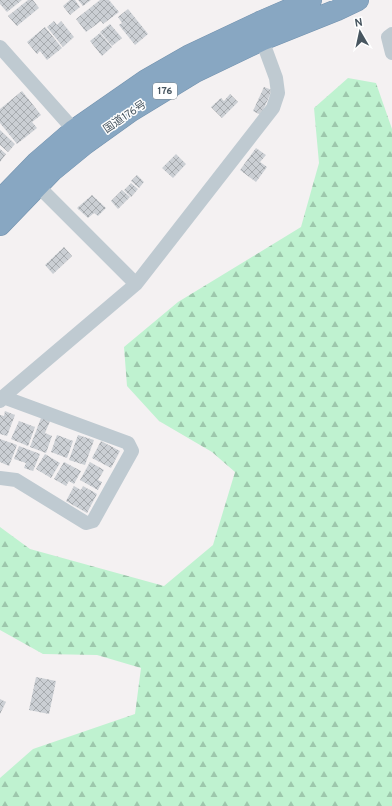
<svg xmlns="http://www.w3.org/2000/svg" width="392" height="806" viewBox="0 0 392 806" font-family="Overpass,'Noto Sans JP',sans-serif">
	<defs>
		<pattern id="forest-firs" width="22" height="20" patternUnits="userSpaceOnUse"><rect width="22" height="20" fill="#bff2d0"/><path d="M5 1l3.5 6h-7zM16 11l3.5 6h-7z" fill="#9dc7ac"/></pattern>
		<pattern id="building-cross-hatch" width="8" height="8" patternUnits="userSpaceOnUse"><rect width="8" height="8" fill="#cbcfd4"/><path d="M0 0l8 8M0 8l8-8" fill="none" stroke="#a7abaf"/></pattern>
	</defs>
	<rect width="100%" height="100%" fill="#f4f1f2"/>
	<path fill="url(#forest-firs)" d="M348,78L376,83L392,129V806H0V778L33,749L135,714L141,668L97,655L43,654L0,630V527L30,549L164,586L213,545L235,472L212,452L159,421L127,386L124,347L178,302L301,227L319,163L314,108Z"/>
	<path fill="url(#building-cross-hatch)" d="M0,0H22L7,12L0,4Z
		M28,0H33L39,8L17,26L8,16Z
		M70,0H75L80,7L70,15L63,6Z
		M78,0H91L83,6Z
		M100,0H109L119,12L103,24L101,21L86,32L76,19Z
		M128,9L148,34L135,45L119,25L122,23L118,17Z
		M54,21L57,25L61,21L74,37L63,47L47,27Z
		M110,24L122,38L112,46L100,32Z
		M45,27L62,48L47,60L40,51L37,54L27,42Z
		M100,33L112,47L102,56L90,41Z
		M264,87L272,90L261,115L253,111Z
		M22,91L41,115L32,122L37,128L17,144L0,123V109Z
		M230,94L238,102L222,118L211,107L221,98L224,101Z
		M0,130L15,144L8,152L0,145Z
		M256,148L266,155L260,162L267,167L256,182L240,170Z
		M0,149L6,154L0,162Z
		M176,154L186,164L173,178L162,168Z
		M137,175L144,182L139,188L131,181Z
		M131,183L138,189L131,197L124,190Z
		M122,190L130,197L118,209L111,201Z
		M92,195L106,208L98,216L94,213L88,218L77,208Z
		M64,247L72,256L53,274L45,265Z
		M5,411L15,415L7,436L0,434V415L4,416Z
		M41,418L50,421L45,433L52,436L46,453L30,447Z
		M19,421L35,427L28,446L11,439Z
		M57,435L73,441L67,458L51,452Z
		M78,435L94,440L85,465L69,460Z
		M0,439L17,445L9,466L0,462Z
		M101,441L120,451L111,468L92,458Z
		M19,446L40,454L33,471L24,468L26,463L14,459Z
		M45,454L60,463L51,478L36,469Z
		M64,462L81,471L74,484L69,481L66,486L54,479Z
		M90,462L104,470L98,480L102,482L98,490L80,480Z
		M74,486L81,490L83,486L97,494L87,513L66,501Z
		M36,677L56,681L49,714L29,710Z
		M0,699L6,702L0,714Z"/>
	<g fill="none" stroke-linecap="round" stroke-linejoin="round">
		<g stroke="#7392ae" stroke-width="22">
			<path id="highway" d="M0,200L37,162L74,130L146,80L188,56L262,21L311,0
				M0,225L52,171L85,144L131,111L195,72L262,40L337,10L358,0"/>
		</g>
		<path stroke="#bfcad1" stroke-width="14" d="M392,34L388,37L392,53
			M0,47L74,130
			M38,186L136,284
			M0,401L3,397L136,284L273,108L278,93L276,78L262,40
			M0,478L16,480L86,523L93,521L132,451L128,443L3,397"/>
		<use href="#highway" stroke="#88a7c2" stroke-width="21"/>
	</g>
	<g text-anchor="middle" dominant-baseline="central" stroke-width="3" stroke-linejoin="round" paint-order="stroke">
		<rect fill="#fff" stroke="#7f8990" stroke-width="1" x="153" y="83" width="24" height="16" rx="3"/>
		<g font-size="10" font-weight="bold" fill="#485660">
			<text x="165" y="91">176</text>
		</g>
		<g font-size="11" fill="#485660" stroke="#fff">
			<text transform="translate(125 117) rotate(-34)">国道176号</text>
		</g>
	</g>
	<g transform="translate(360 32) rotate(351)" stroke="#ffffff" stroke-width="3" paint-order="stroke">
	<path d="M0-3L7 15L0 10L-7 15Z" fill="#485660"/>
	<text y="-6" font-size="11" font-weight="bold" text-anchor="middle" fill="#485660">N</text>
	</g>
</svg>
